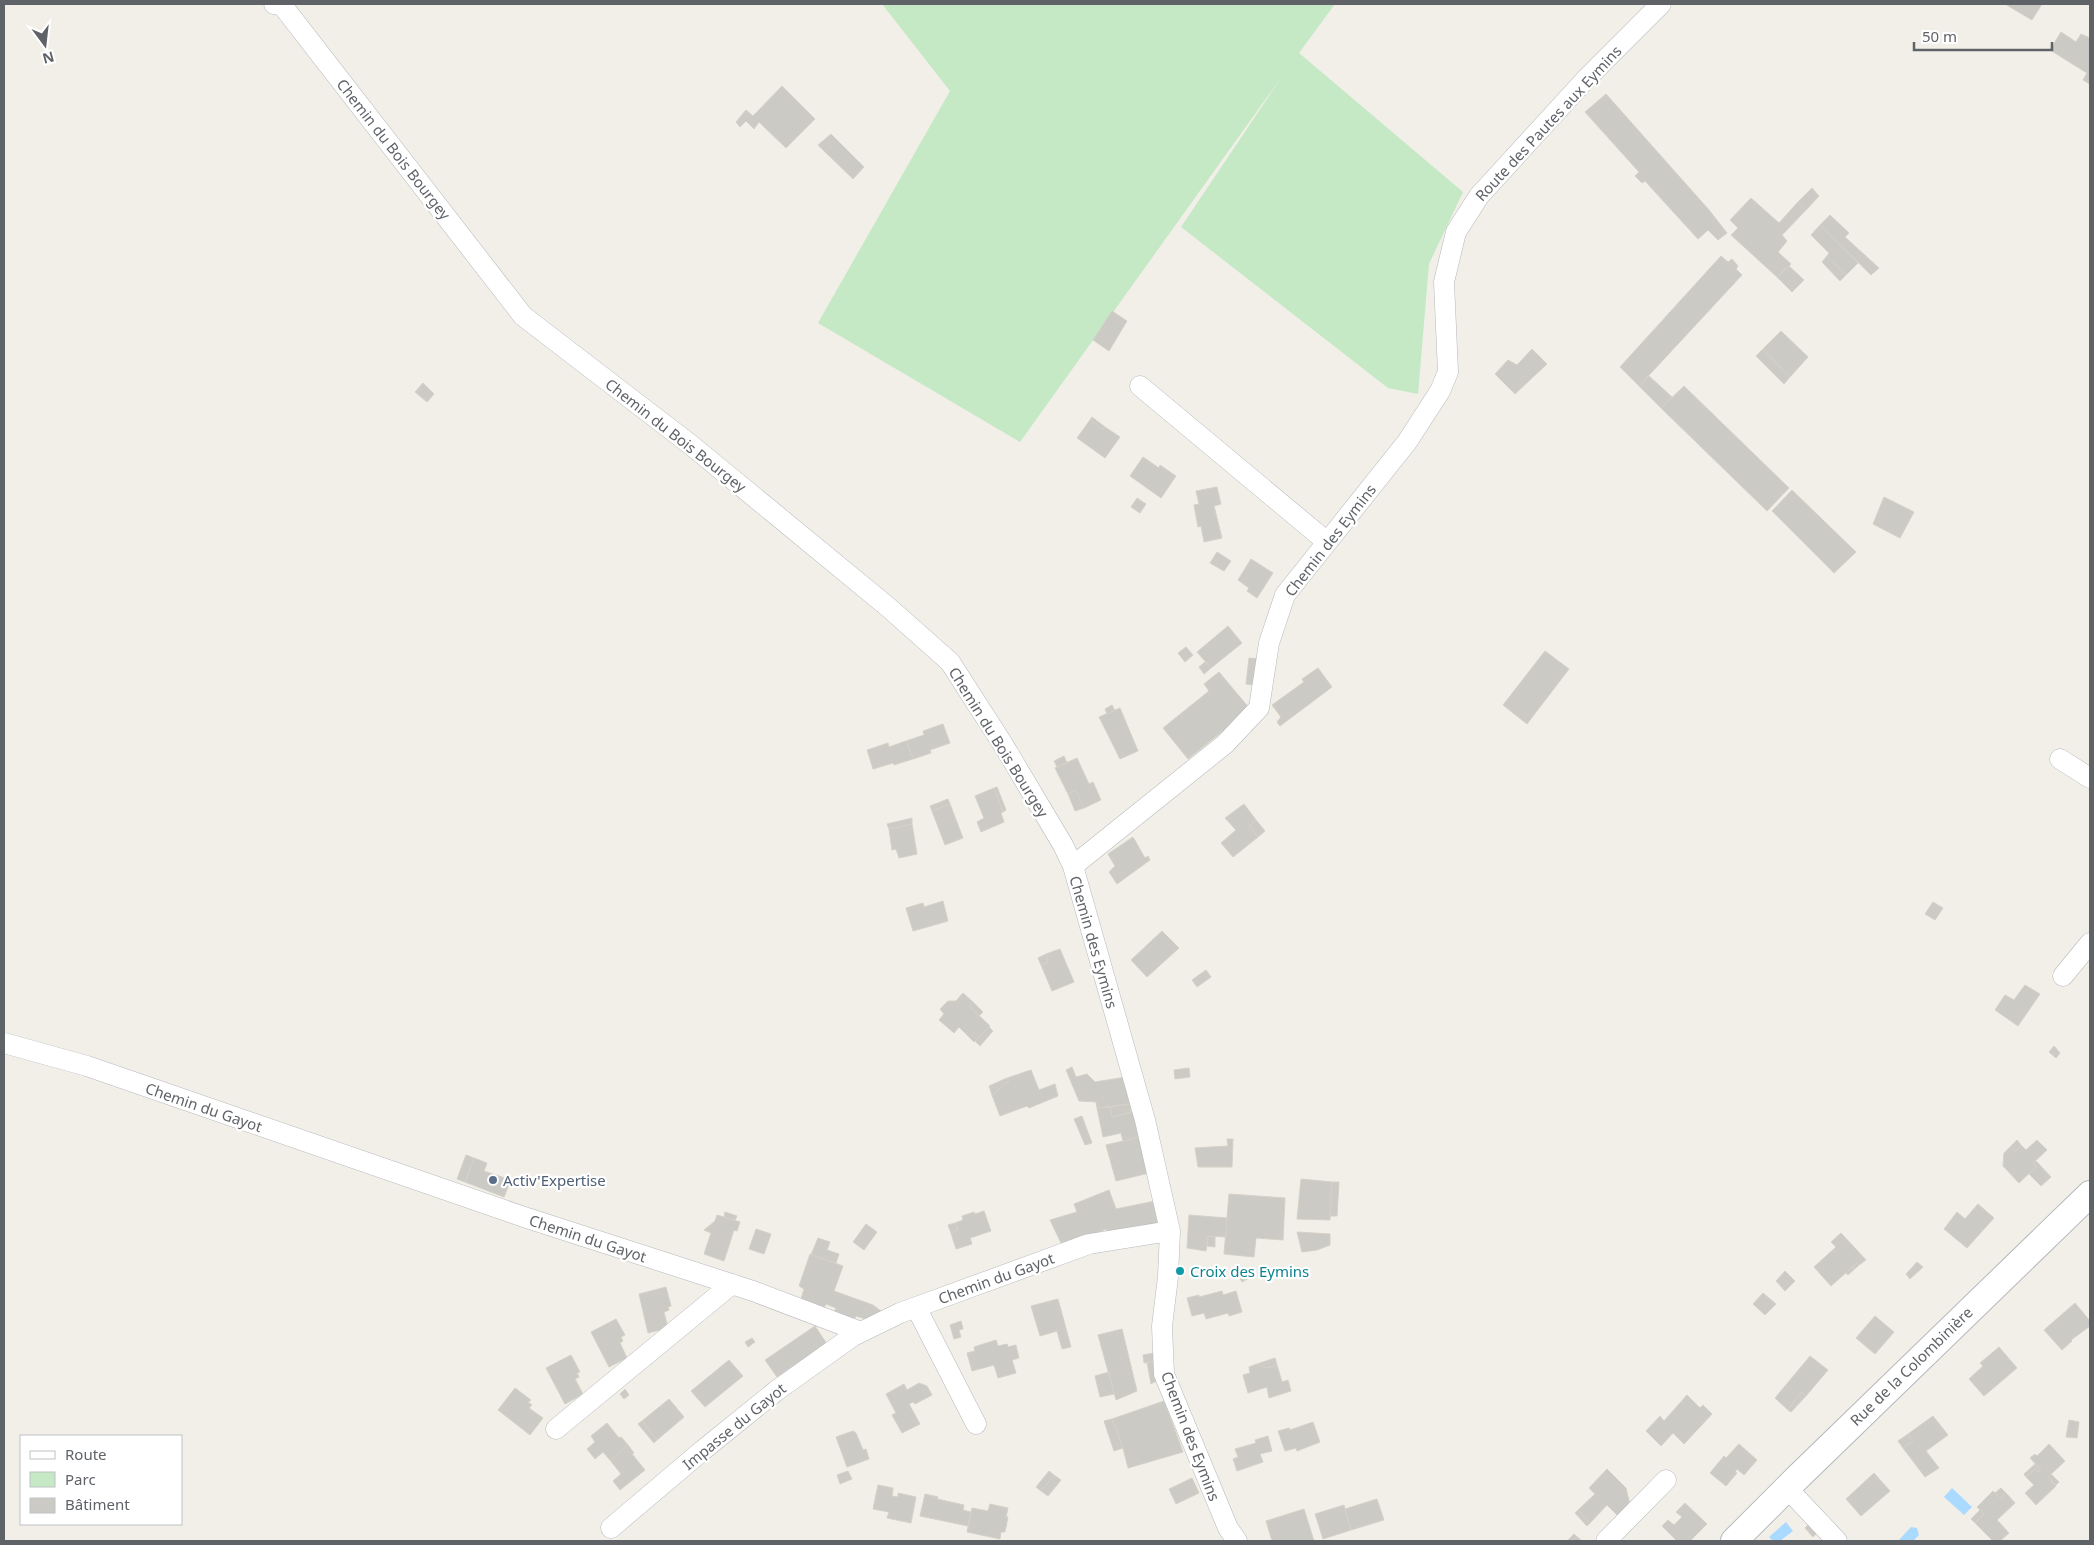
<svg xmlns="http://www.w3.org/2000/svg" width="2094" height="1545" viewBox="0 0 2094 1545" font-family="'Noto Sans',sans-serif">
	<rect width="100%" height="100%" fill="#f1efe8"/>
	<path fill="#c5e8c5" d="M882,4H1335L1299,53L1463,192L1429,264L1418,394L1388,388L1181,227L1283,75L1020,442L818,323L950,91Z"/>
	<path fill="#aadaff" d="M1952,1488L1972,1507L1964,1515L1944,1497Z
		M1786,1522L1793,1531L1780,1541H1773L1769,1537Z
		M1911,1527L1917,1528L1919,1535L1913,1541H1898Z"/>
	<path fill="#cccac5" stroke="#d6d1c6" d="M2005,4H2042L2032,20Z
		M2061,32L2076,42L2081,34L2090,38V84L2083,80L2087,73L2050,50Z
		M782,86L815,119L786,148L759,122L754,129L746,121L740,127L736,122L746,110L753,116Z
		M1606,94L1709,210L1727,233L1718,240L1708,230L1698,239L1645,181L1642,183L1635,176L1639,172L1585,112Z
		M831,134L864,167L853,179L818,145Z
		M1812,188L1819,196L1806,210L1798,202Z
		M1751,198L1779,223L1798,202L1806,210L1782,235L1787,241L1778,252L1791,264L1777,277L1731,235L1738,228L1730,220Z
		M1830,215L1849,233L1845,237L1879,268L1871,275L1820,225Z
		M1820,225L1858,263L1846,275L1827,256L1829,253L1811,235Z
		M1721,256L1728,262L1732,259L1738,266L1736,269L1742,275L1639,386L1620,367Z
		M1827,256L1846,275L1840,281L1822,262Z
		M1789,266L1804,280L1792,292L1777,277Z
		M1112,311L1127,321L1109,351L1093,340Z
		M1781,331L1808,357L1790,377L1763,349Z
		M1532,349L1547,364L1515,394L1495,374L1508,360L1517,365Z
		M1763,349L1790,377L1784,384L1756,356Z
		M1649,376L1672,397L1661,408L1639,386Z
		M423,383L434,394L427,402L415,392Z
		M1684,386L1789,488L1767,511L1661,408Z
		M1092,417L1105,427L1103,430L1090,420Z
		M1090,420L1103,430L1105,427L1120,437L1105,458L1077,438Z
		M1143,457L1159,468L1160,465L1176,476L1161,498L1130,476Z
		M1217,487L1221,504L1214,506L1222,538L1204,542L1201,526L1198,527L1194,505L1199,504L1196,491Z
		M1792,490L1856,552L1834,573L1772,511Z
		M1884,497L1914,512L1900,538L1873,524Z
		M1137,498L1146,504L1140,513L1131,507Z
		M1217,552L1231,561L1224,571L1210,563Z
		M1251,559L1273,573L1257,598L1247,591L1249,588L1238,580Z
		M1228,626L1242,643L1211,668L1197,652Z
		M1186,647L1193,655L1185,662L1178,653Z
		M1545,651L1569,669L1527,724L1503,705Z
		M1249,658L1262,659L1259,686L1246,684Z
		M1205,662L1211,668L1204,674L1199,667Z
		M1318,668L1332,687L1280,726L1277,722L1281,717L1272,705L1304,682L1302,679Z
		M1219,672L1250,709L1188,759L1163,728L1209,691L1204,684Z
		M1112,705L1115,711L1107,714L1105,709Z
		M1120,708L1138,751L1120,759L1099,717Z
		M943,724L950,743L930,750L931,753L913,759L906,741L924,735L923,731Z
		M906,741L913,759L894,765L893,763L873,769L867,750L888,743L889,747Z
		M1064,756L1067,763L1057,767L1054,761Z
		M1077,758L1089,784L1093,782L1101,800L1084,808L1076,790L1068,794L1055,768Z
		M997,787L1006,810L1003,812L994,788Z
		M994,788L1003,812L1001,813L1004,822L981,832L977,822L984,818L975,796Z
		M1076,790L1084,808L1075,811L1068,794Z
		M948,799L950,804L932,811L930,806Z
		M950,804L963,838L945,845L932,811Z
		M1244,804L1256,820L1249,826L1258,837L1233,857L1221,843L1236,830L1225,818Z
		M912,818V824L889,829L887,824Z
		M1256,820L1265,831L1258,837L1249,826Z
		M912,824L917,854L899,858L896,849L892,850L889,829Z
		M1133,837L1145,858L1148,856L1150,860L1117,884L1109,872L1115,866L1108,854Z
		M943,901L948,921L913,931L906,908L923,903L924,907Z
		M1933,902L1943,908L1935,920L1925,914Z
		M1162,931L1179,948L1147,977L1131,960Z
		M1060,949L1074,982L1052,991L1041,965L1048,962L1046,954Z
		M1046,954L1048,962L1041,965L1038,958Z
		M1206,970L1211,977L1197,987L1192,980Z
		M2025,985L2040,994L2018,1026L1995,1010L2005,995L2014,1000Z
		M963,993L973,1002L969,1006L990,1026L974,1042L959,1027L954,1033L939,1020L944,1014L940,1009L948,1001H956Z
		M973,1002L983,1012L979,1016L969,1006Z
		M989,1027L993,1031L980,1046L975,1041Z
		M2054,1046L2060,1053L2056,1058L2049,1052Z
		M1072,1067L1076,1077L1087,1074L1095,1082L1126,1077L1130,1104L1097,1108L1096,1102L1079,1101L1066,1070Z
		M1189,1068L1190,1077L1175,1079L1174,1070Z
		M1031,1070L1039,1090L1055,1084L1058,1096L1029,1108L1027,1106L1000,1116L992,1095L1009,1081L1007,1078Z
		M1007,1078L1009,1081L992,1095L989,1086Z
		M1130,1104L1131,1112L1112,1117L1110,1107Z
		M1110,1107L1112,1117L1133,1112L1140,1137L1123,1141L1121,1133L1103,1137L1097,1108Z
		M1082,1116L1092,1143L1085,1145L1074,1119Z
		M1140,1137L1149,1173L1116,1181L1106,1145Z
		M1227,1139H1233L1232,1167H1198L1195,1148L1228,1146Z
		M2017,1140L2021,1145L2015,1152L2010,1147Z
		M2037,1140L2047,1150L2033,1163L2036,1167L2019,1183L2003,1166L2004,1153L2010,1147L2015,1152L2021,1145L2026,1150Z
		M466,1155L474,1158L465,1182L457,1179Z
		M474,1158L487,1163L484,1171L511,1180L504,1197L465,1182Z
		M2036,1161L2051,1177L2041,1186L2029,1174L2036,1167L2033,1163Z
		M1301,1179L1332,1182L1330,1220L1297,1219Z
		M1332,1182H1339L1337,1216H1330Z
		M1109,1190L1116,1209L1155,1201L1160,1224L1108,1235L1106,1229L1063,1247L1050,1220L1077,1212L1074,1204Z
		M1229,1194L1285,1198L1283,1240L1256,1238L1254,1257L1224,1254Z
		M1978,1204L1994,1218L1967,1248L1944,1229L1957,1212L1965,1219Z
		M984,1211L991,1231L970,1238L972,1244L956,1249L951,1233L958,1230L955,1223L963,1220L962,1216L974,1212L975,1214Z
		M725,1212L737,1216L735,1220L724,1217Z
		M717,1215L740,1222L737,1231L734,1230L724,1261L704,1254L711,1233L704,1230L715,1221Z
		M1189,1215L1227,1218L1226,1237L1208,1236L1206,1251L1187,1248Z
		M955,1223L958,1230L951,1233L948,1225Z
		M866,1224L877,1232L864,1250L853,1242Z
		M756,1229L771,1234L764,1254L749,1249Z
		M1297,1232L1330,1234V1245L1317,1250L1302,1252Z
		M1841,1233L1866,1260L1859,1265L1857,1263L1831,1286L1814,1267L1836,1247L1831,1242Z
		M1208,1236L1215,1237V1247L1207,1246Z
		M818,1238L830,1242L827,1250L839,1254L836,1263L811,1255Z
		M810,1254L843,1266L834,1291L873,1305L885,1314L872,1321L856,1316L854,1320L834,1312L836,1308L826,1304L824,1308L801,1299L804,1289L799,1286Z
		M1917,1262L1923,1267L1910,1279L1906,1274Z
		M1857,1263L1859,1265L1848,1275L1846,1273Z
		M1244,1269L1249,1278L1242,1282L1237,1273Z
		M1785,1271L1795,1281L1785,1291L1776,1281Z
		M666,1287L671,1306L668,1307L669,1310L664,1312L668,1328L648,1333L639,1294Z
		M1222,1291L1223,1295L1236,1291L1242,1312L1229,1316L1228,1313L1206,1319L1204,1313L1192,1316L1187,1298L1199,1295V1297Z
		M1763,1293L1776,1304L1765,1315L1753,1304Z
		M1058,1299L1071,1347L1062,1349L1057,1331L1040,1336L1031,1306Z
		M2075,1303L2090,1321V1326L2071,1340L2072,1341L2062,1350L2044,1330Z
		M1875,1316L1894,1332L1875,1354L1856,1338Z
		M616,1319L625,1335L621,1337L623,1341L620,1343L627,1358L609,1367L591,1332Z
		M961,1321L963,1329L959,1330L961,1337L954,1339L950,1325Z
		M815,1326L827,1344L777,1377L765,1360Z
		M1122,1329L1137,1391L1116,1400L1098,1335Z
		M752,1338L755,1342L748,1347L745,1342Z
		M996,1340L998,1346L1007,1344L1008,1347L1016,1345L1019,1358L1012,1360L1016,1373L998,1378L994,1365L972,1371L967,1353L975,1351L974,1347Z
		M1999,1347L2017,1368L1984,1396L1969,1379L1983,1366L1980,1363Z
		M1154,1353L1155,1361L1144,1363L1143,1355Z
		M571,1355L580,1372L577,1373L579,1377L575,1379L583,1394L565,1404L546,1368Z
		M1810,1356L1828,1370L1806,1396L1801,1392L1788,1410L1775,1398Z
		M1275,1358L1277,1365L1266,1368L1257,1364Z
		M729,1360L743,1376L705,1407L691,1391Z
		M1155,1361L1158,1380L1151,1384L1147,1362Z
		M1257,1364L1266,1368L1277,1365L1282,1382L1288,1380L1291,1391L1269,1398L1267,1387L1248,1393L1243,1375L1250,1373L1249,1367Z
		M1109,1372L1114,1394L1100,1397L1095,1376Z
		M919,1383L927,1386L932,1395L915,1404L913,1402L909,1404L920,1424L902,1433L892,1415L896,1413L886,1394L904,1384L907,1390Z
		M515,1388L531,1400L528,1402L532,1405L529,1408L543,1418L530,1435L498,1410Z
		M625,1389L629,1395L624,1399L620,1394Z
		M1801,1392L1806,1396L1791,1412L1788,1410Z
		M1687,1395L1700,1408L1703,1405L1712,1414L1684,1444L1673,1433L1661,1446L1646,1431L1660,1416L1664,1421Z
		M669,1399L684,1417L657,1440L642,1421Z
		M1164,1401L1183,1452L1128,1468L1123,1448L1112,1419Z
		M1933,1416L1948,1435L1926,1451L1939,1468L1925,1477L1903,1448L1913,1441L1908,1434Z
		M1112,1419L1123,1448L1114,1451L1104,1421Z
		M2069,1420L2079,1422L2077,1438L2066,1437Z
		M642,1421L657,1440L654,1443L638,1424Z
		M1313,1422L1320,1442L1297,1451L1296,1448L1285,1451L1278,1431L1289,1428L1290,1430Z
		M607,1423L619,1438L621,1437L628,1445L610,1460L603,1452L595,1459L587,1449L595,1442L591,1436Z
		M853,1431L856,1433L863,1450L866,1449L869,1459L847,1467L836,1437Z
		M1908,1434L1913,1441L1903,1448L1898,1441Z
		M1268,1436L1272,1451L1260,1454L1263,1462L1237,1471L1233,1459L1238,1457L1235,1449L1256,1443L1255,1440Z
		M1739,1444L1757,1460L1744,1475L1737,1469L1735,1472L1737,1473L1726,1486L1710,1473L1724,1456L1726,1458Z
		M2049,1444L2065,1461L2048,1477L2056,1486L2036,1505L2025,1493L2034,1485L2026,1477L2035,1469L2038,1472L2041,1470L2030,1458L2035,1454L2037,1456Z
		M628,1445L634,1453L632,1454L645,1470L620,1490L613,1481L621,1474L610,1460Z
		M2035,1464L2041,1470L2038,1472L2035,1469L2026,1477L2024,1474Z
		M1607,1469L1626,1488L1630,1505L1619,1517L1607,1505L1590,1523L1578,1510L1595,1494L1589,1488Z
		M848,1471L852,1479L840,1484L837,1475Z
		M1049,1471L1054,1475L1041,1491L1036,1487Z
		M1874,1473L1890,1491L1861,1516L1846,1499Z
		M2051,1474L2059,1482L2056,1485L2048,1477Z
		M1054,1475L1061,1480L1048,1496L1041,1491Z
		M1192,1478L1199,1493L1176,1504L1169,1489Z
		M878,1485L893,1488L892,1496L898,1497V1493L916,1497L911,1523L887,1518L889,1512L873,1509Z
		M2001,1488L2006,1493L2000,1498L1995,1493Z
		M1993,1491L2000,1498L2006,1493L2015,1503L1997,1520L2009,1533L2000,1541H1993L1975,1523L1984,1514L1977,1507Z
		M925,1494L938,1497L937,1499L964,1505L963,1510L971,1512L968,1526L920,1516Z
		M1377,1499L1384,1520L1351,1530L1345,1509Z
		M1685,1503L1707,1524L1690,1541H1677L1662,1526L1668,1520L1674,1525L1682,1517L1676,1512Z
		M990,1504L1008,1508L1006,1517H1008L1005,1532H1001L1000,1539L967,1532L972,1508L988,1511Z
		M1344,1505L1351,1530L1323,1539L1315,1514Z
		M1304,1509L1314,1541H1272L1266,1521Z
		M1578,1510L1590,1523L1587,1526L1575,1513Z
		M1980,1510L1984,1514L1975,1523L1971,1519Z
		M1810,1523L1818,1532L1813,1537L1805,1528Z
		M1574,1534L1582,1541H1567Z"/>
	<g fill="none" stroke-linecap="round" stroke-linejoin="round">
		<g stroke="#b5b8bc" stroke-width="21">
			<path id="minor" d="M274,4L282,5L523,316L691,445L888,607L950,662L1004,746L1063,845L1073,866L1145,1120L1170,1231L1168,1277L1162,1326L1164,1374L1228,1528L1237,1541
				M1140,386L1327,542
				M2060,759L2090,778
				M1073,866L1225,744L1259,708L1269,643L1285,595L1407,442L1440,391L1448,372L1444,282L1456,232L1479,196L1586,79L1661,4
				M2063,976L2090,943
				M4,1043L87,1066L524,1217L753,1291L861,1332
				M916,1307L976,1424
				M556,1429L732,1284
				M1787,1488L1837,1541
				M611,1528L703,1450L776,1391L853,1336L900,1313L1089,1244L1170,1231
				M1606,1541L1666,1480"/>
		</g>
		<g stroke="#b5b8bc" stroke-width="28">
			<path id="tertiary" d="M1734,1541L1797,1478L2090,1194"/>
		</g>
		<use href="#minor" stroke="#fff" stroke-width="20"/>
		<use href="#tertiary" stroke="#fff" stroke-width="26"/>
	</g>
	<circle fill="#5c6f8a" stroke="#fff" stroke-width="2" cx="493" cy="1180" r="5"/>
	<circle fill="#0f9aa8" stroke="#fff" stroke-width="2" cx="1180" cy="1271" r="5"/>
	<g text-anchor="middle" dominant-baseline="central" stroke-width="4.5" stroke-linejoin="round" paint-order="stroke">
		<g font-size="15" fill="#5f6368" stroke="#fff">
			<text transform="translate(1548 123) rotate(-47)">Route des Pautes aux Eymins</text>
			<text transform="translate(394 149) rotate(52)">Chemin du Bois Bourgey</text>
			<text transform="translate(676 435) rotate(38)">Chemin du Bois Bourgey</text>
			<text transform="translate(1330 540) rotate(-52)">Chemin des Eymins</text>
			<text transform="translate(999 742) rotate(58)">Chemin du Bois Bourgey</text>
			<text transform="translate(1094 942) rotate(74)">Chemin des Eymins</text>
			<text transform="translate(204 1107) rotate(19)">Chemin du Gayot</text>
			<text transform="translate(588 1238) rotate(18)">Chemin du Gayot</text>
			<text transform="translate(996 1278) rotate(-20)">Chemin du Gayot</text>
			<text transform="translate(1911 1366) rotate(-44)">Rue de la Colombinière</text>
			<text transform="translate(734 1426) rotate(-39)">Impasse du Gayot</text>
			<text transform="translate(1191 1436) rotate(69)">Chemin des Eymins</text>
		</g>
		<g font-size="15" fill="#4e5e75" stroke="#fff" text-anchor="start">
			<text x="503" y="1180">Activ'Expertise</text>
		</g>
		<g font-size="15" fill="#0d838f" stroke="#fff" text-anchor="start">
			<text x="1190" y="1271">Croix des Eymins</text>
		</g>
	</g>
	<rect width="2094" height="1545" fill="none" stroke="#5f6368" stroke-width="10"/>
	<rect x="20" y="1435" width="162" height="90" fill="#ffffff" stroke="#bfc1c3"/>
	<rect x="30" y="1451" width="25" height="8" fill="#ffffff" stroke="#bfc1c3"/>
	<text x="65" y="1460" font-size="15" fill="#5f6368">Route</text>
	<rect x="30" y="1472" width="25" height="15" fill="#c5e8c5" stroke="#bfc1c3"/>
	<text x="65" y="1485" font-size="15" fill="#5f6368">Parc</text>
	<rect x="30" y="1498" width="25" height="15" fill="#cccac5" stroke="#bfc1c3"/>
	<text x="65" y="1510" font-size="15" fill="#5f6368">Bâtiment</text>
	<g transform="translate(45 45) rotate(165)" stroke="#ffffff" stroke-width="4" paint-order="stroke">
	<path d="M0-4L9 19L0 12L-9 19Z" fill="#5f6368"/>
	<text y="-8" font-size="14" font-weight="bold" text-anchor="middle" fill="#5f6368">N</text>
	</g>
	<path d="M1914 42v8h138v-8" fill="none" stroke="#5f6368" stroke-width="2.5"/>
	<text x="1922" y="42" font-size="15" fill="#5f6368" stroke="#ffffff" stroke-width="4" paint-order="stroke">50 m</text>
</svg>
